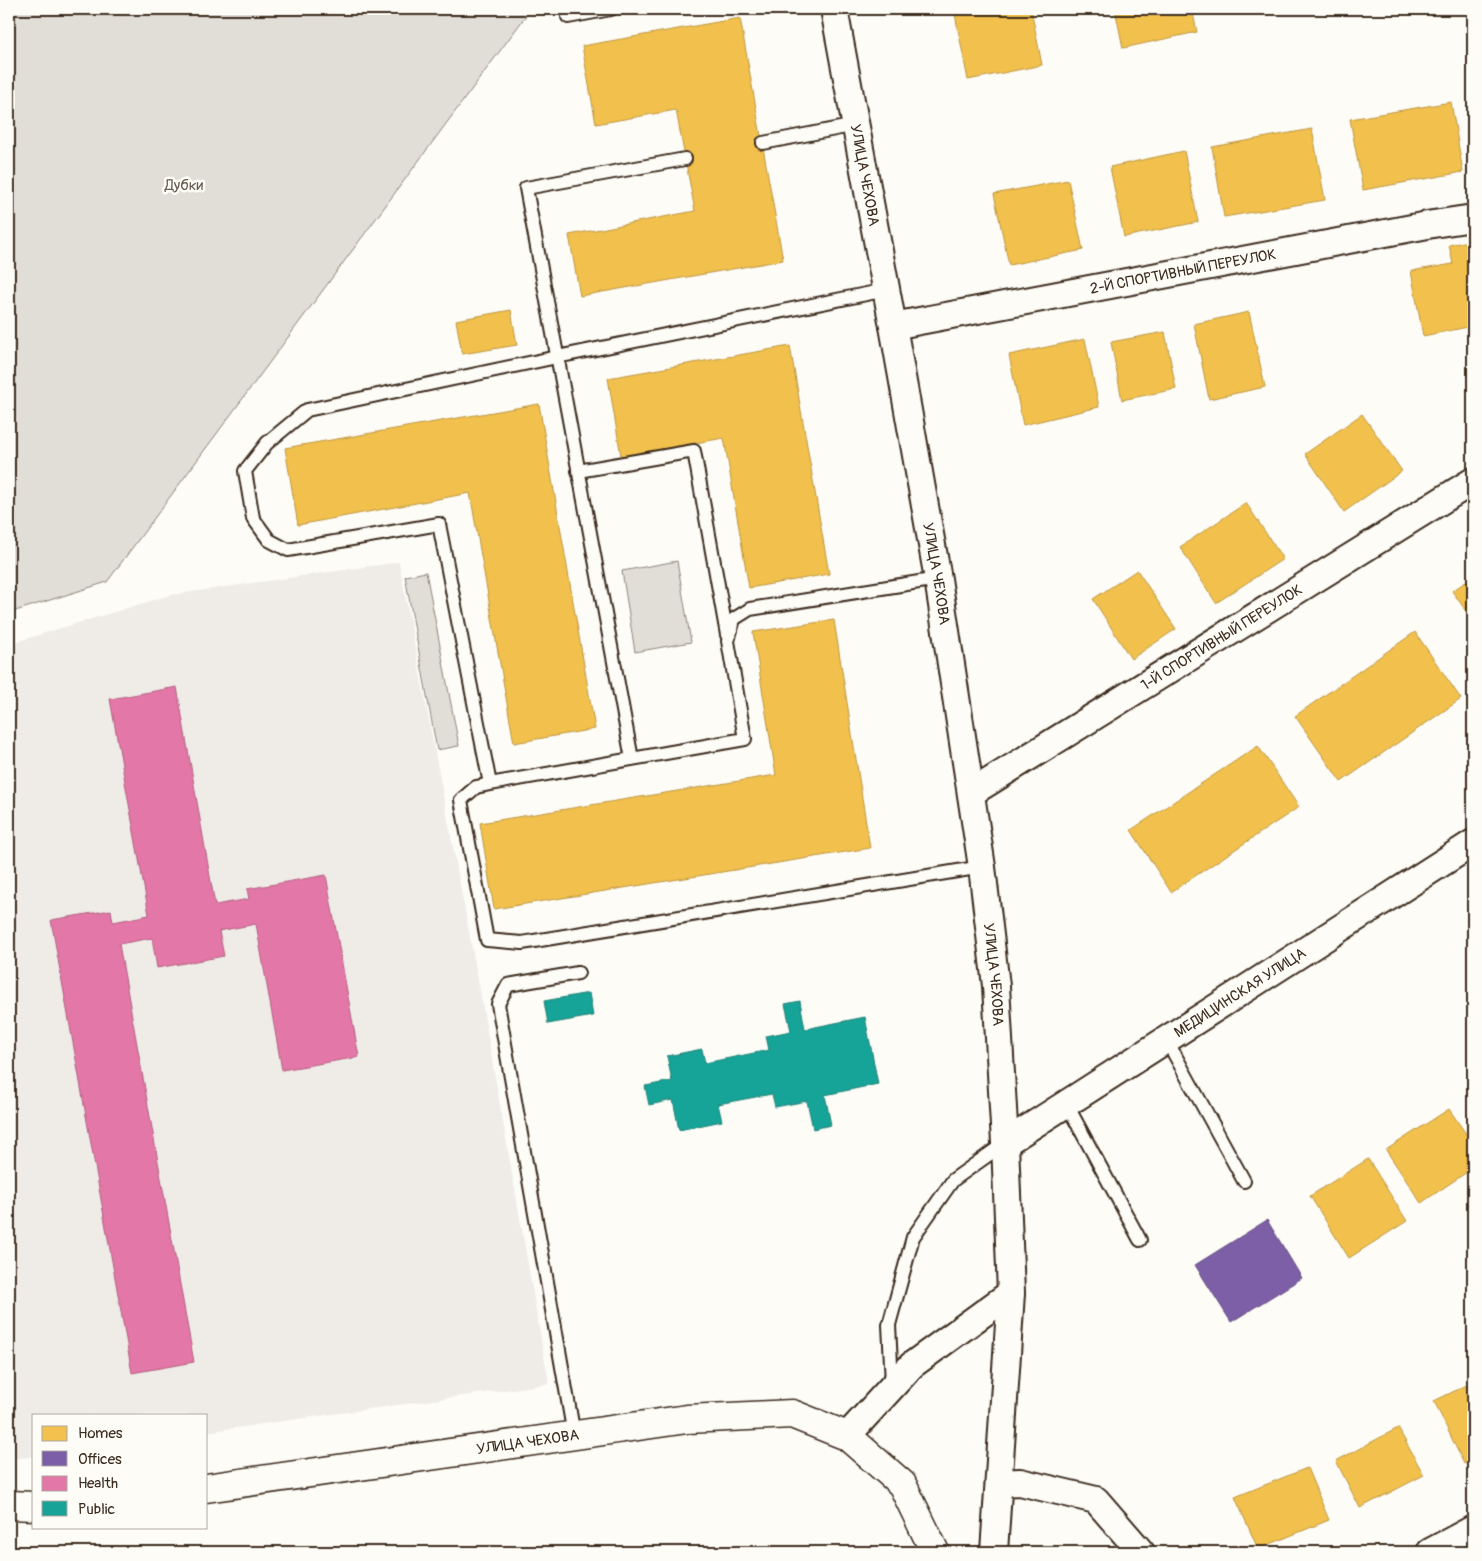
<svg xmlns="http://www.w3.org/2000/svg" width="1482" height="1561" viewBox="0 0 1482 1561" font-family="Pangolin,sans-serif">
	<rect width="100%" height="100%" fill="#fdfcf7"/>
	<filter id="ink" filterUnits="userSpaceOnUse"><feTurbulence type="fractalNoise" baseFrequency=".02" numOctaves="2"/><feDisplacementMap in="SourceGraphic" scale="10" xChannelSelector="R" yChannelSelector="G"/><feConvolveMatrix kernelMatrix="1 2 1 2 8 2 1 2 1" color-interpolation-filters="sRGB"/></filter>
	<g filter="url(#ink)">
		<path fill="#efece7" d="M399,562L477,974L549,1384L206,1432V1415H34V1456L9,1460V644L170,595Z"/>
		<path fill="#e1ded7" stroke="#8e847a" d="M9,9H531L107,582L9,613Z
			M677,561L691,642L635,652L622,571Z
			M426,572L459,746L437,750L405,576Z"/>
		<path fill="#f2c14e" stroke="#bb9440" d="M954,9H1031L1042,65L968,80Z
			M1115,9H1192L1197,32L1123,48Z
			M740,18L783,260L580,296L569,235L695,211L676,110L596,124L582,46Z
			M1451,102L1463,172L1363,190L1350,119Z
			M1312,129L1325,200L1224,217L1212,147Z
			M1184,151L1198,222L1124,237L1110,167Z
			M1068,180L1083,250L1009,265L994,194Z
			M1473,240V326L1423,336L1411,271L1453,264L1449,245Z
			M511,310L517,345L462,354L456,320Z
			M1249,312L1265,387L1209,399L1194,324Z
			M1165,332L1176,389L1122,400L1111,342Z
			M1085,339L1099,407L1023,425L1009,355Z
			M790,346L829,574L749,588L724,438L621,456L608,378Z
			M539,404L595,729L514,743L470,493L298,525L285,448Z
			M1362,414L1402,471L1344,512L1305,454Z
			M1246,503L1283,559L1216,603L1180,547Z
			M1137,570L1176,629L1131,659L1093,599Z
			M1473,577V621L1452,591Z
			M834,620L870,848L494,909L480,823L776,775L753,632Z
			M1415,632L1461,699L1341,782L1295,716Z
			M1258,746L1299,807L1171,892L1131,830Z
			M1449,1109L1473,1144V1168L1421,1203L1386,1150Z
			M1368,1159L1407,1221L1349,1258L1310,1196Z
			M1473,1382V1460L1464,1464L1434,1401Z
			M1398,1428L1424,1475L1360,1508L1336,1461Z
			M1307,1468L1329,1520L1258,1549L1235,1497Z"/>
		<path fill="#7b5ea7" stroke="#684e7e" d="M1267,1220L1302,1278L1231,1322L1195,1265Z"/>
		<path fill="#e377a8" stroke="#b1607f" d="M177,687L215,905L249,899L247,889L326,875L359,1057L282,1070L256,924L219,931L224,956L157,968L152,938L119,944L194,1362L132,1373L51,920L111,910L113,922L149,915L110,699Z"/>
		<path fill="#17a398" stroke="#227f73" d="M589,993L593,1016L548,1024L544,1001Z
			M800,1001L805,1029L865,1017L878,1084L825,1095L831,1125L813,1129L807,1101L775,1107L772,1094L718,1104L722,1121L679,1130L673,1100L649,1105L645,1086L672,1081L667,1056L702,1049L705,1063L769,1050L766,1036L791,1031L785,1004Z"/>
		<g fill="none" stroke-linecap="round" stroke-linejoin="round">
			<g stroke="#3b2a1e" stroke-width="16">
				<path id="service" d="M568,17L611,9
					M763,143L856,125
					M578,471L694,451L727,635
					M938,579L750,609L734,619L728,641L745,739L490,784L476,787L461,800L487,940L522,943L982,867
					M632,759L526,188L685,159
					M490,784L439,524L288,550L269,540L253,518L245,471L267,443L307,410L557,357L886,290
					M1166,1039L1244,1181
					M1066,1103L1140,1240
					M892,1383L889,1325L913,1237L953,1180L1005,1143
					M574,1435L498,1004L508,985L578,973"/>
			</g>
			<g stroke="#3b2a1e" stroke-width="30">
				<g id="minor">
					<path id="s1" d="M834,9L893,326L938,579L982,867L996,986L1005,1143L1011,1293L994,1552"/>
					<path id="s2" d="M893,326L1433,224L1473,218"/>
					<path id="s3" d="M971,793L1473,481"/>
					<path id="s4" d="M1005,1143L1473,843"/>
					<path d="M847,1436L912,1365L1011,1293"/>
					<path d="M999,1483L1020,1482L1096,1500L1141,1552"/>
					<path d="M1430,1552L1473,1529"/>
				</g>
			</g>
			<g stroke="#3b2a1e" stroke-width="31">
				<g id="tertiary">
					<path id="s5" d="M206,1488L687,1419L792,1414L847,1436L902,1484L935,1552"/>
					<path d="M9,1505L34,1506"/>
				</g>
			</g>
			<use href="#service" stroke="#fdfcf7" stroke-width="12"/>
			<use href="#minor" stroke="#fdfcf7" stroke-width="26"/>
			<use href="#tertiary" stroke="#fdfcf7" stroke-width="28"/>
		</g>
	</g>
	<g text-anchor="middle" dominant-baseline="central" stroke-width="5" stroke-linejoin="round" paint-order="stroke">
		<g font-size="15" fill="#3b2a1e" stroke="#fdfcf7">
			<text stroke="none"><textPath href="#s1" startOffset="169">УЛИЦА ЧЕХОВА</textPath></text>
			<text stroke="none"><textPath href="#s2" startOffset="295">2-Й СПОРТИВНЫЙ ПЕРЕУЛОК</textPath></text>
			<text stroke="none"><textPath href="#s1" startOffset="574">УЛИЦА ЧЕХОВА</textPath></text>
			<text stroke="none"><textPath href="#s3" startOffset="295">1-Й СПОРТИВНЫЙ ПЕРЕУЛОК</textPath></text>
			<text stroke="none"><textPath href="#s1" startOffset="979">УЛИЦА ЧЕХОВА</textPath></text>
			<text stroke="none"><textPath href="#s4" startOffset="279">МЕДИЦИНСКАЯ УЛИЦА</textPath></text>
			<text stroke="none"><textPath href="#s5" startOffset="325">УЛИЦА ЧЕХОВА</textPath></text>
		</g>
		<g font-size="15" fill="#64574c" stroke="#fdfcf7">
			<text x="184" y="185">Дубки</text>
		</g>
	</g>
	<rect width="1482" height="1561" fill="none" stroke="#fdfcf7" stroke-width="30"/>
	<rect x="15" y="15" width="1452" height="1531" fill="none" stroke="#3b2a1e" stroke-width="2" filter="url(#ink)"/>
	<rect x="32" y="1414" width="175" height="115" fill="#fdfcf7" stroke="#afa8a0"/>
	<rect x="42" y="1426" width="25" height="15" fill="#f2c14e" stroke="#afa8a0"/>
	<text x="78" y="1438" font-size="15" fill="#3b2a1e">Homes</text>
	<rect x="42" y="1451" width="25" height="15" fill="#7b5ea7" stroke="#afa8a0"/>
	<text x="78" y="1464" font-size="15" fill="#3b2a1e">Offices</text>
	<rect x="42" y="1476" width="25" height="15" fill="#e377a8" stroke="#afa8a0"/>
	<text x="78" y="1488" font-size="15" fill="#3b2a1e">Health</text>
	<rect x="42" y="1501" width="25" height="15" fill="#17a398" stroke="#afa8a0"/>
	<text x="78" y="1514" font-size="15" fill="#3b2a1e">Public</text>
</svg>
